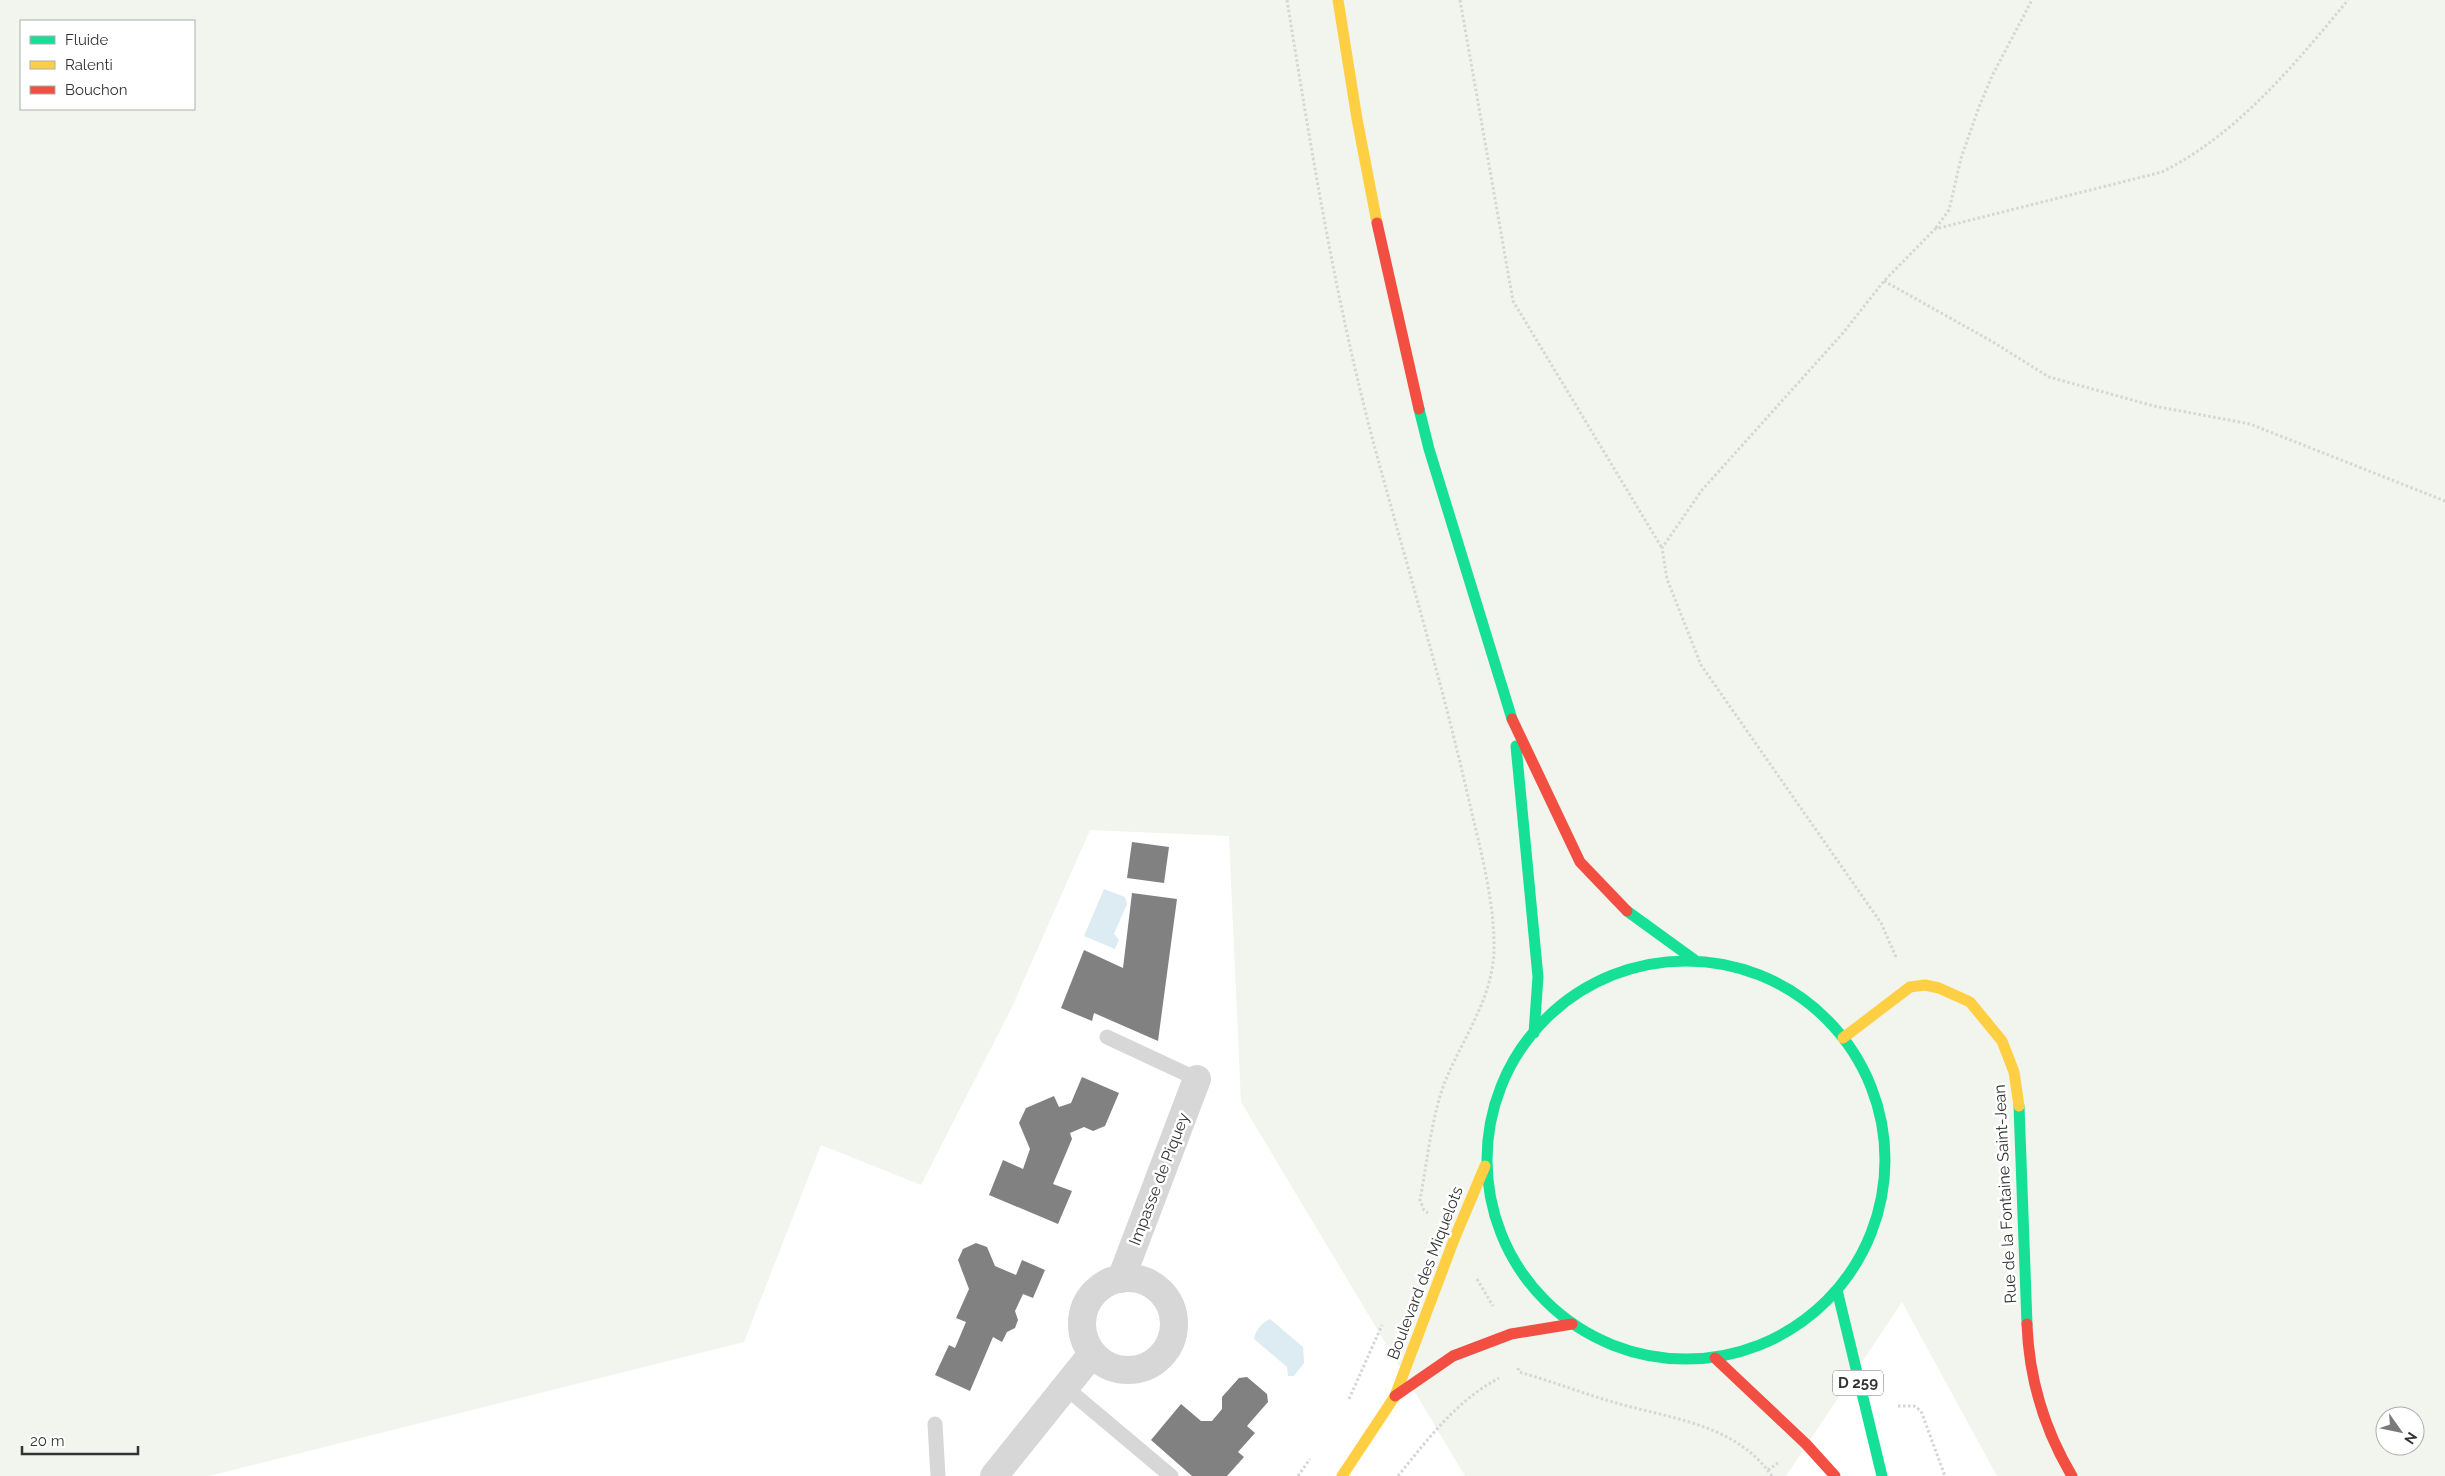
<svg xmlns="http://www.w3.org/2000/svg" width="2445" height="1476" viewBox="0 0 2445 1476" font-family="Raleway,sans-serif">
	<rect width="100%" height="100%" fill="#fff"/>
	<path fill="#f1f5ed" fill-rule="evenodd" d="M0,0H2445V1476H1997L1902,1302L1786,1476H1465L1241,1102L1229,836L1090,830L1011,1009L921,1185L821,1145L744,1342L209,1476H0ZM21,21H194V109H21ZM2385,1416H2415V1446H2385Z"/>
	<path fill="#ddebf3" d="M1104,889L1125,897L1127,904L1114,934L1119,940L1115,949L1084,936Z
		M1270,1319L1303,1347L1304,1363L1294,1376H1288L1287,1367L1254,1339C1255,1331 1262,1322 1270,1319Z"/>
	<path fill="#818181" d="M1132,842L1169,847L1164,883L1127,878Z
		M1132,893L1177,899L1158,1041L1094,1013L1092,1021L1061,1008L1084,950L1123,968Z
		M1082,1077L1119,1093L1105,1126L1093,1131L1084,1127L1070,1133L1072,1139L1053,1184L1072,1191L1058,1224L989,1195L1003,1160L1023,1169L1030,1149L1019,1123L1026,1108L1054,1096L1059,1107L1071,1103Z
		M976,1243L987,1247L995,1266L1016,1275L1022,1260L1045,1270L1033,1298L1023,1294L1015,1311L1018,1320L1015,1328L1007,1332L1002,1342L993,1337L970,1391L935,1375L949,1345L955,1348L966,1322L956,1318L969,1289L958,1260L963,1249Z
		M1247,1377L1267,1394L1268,1402L1247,1426L1255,1433L1238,1452L1244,1457L1227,1476H1192L1151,1440L1181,1404L1201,1421H1212L1222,1409V1397L1239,1378Z"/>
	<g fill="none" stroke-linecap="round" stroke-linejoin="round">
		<path stroke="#d6d6d6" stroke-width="3" stroke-dasharray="2.5 2.5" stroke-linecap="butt" d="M1287,0C1312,155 1337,311 1379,463C1410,576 1444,690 1470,805C1481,852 1495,903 1494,952C1492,998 1464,1037 1446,1079C1432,1113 1427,1163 1420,1200L1424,1210L1428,1213
			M1460,0L1513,301L1662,548
			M1936,228L1949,210L1961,158L1979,107L1992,76L2032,0
			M1884,281L1993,342L2049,377L2154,406L2250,424L2445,501
			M1896,957L1881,923L1701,665L1667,579L1662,548L1702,490L1843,333L1884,281L1935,229L2162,172C2238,134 2295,64 2348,0
			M1477,1279L1493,1306
			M1518,1368L1519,1372C1551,1381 1582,1393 1613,1402C1670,1419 1735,1423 1772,1476
			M1349,1399L1382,1325
			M1898,1406H1914L1921,1411L1945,1476
			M1768,1470L1778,1463
			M1298,1476L1310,1459
			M1398,1476C1429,1438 1456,1401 1499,1378"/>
		<path stroke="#d7d7d7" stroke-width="15" d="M1107,1037L1197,1079
			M1065,1387L1171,1476
			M935,1424L938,1476"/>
		<path stroke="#d7d7d7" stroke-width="28" d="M1082 1324a46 46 0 1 1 92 0a46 46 0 1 1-92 0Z
			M1121,1279L1197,1079
			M994,1476L1092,1354"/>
		<path stroke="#16e098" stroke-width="11" d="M1419,409L1429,449L1512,719
			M1516,746L1538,977L1534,1033
			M1627,911L1696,961
			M1487 1160a199 199 0 1 1 398 0a199 199 0 1 1-398 0Z
			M2019,1106L2027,1324
			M1837,1290L1882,1476"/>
		<path stroke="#ffcf43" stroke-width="11" d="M1338,0L1357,119L1377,223
			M1843,1038L1910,987L1925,985L1939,988L1970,1002L2002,1041L2014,1072L2019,1106
			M1342,1476L1395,1396L1455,1237L1485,1166"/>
		<path stroke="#f24e42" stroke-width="11" d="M1377,223L1419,409
			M1512,719L1580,862L1627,911
			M2027,1324C2029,1379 2044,1429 2072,1476
			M1715,1358L1806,1444L1835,1476
			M1395,1396L1453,1356L1511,1334L1572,1324"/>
	</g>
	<g text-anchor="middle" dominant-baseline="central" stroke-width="5" stroke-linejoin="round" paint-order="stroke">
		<rect fill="#fff" stroke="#707070" stroke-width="1" x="1833" y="1370.5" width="50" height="25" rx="4"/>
		<g font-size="15" font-weight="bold" fill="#333">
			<text x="1858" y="1383">D 259</text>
		</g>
		<g font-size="16" fill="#333" stroke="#fff">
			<text transform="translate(1159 1179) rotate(-69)">Impasse de Piquey</text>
			<text transform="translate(2005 1194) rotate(-93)">Rue de la Fontaine Saint-Jean</text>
			<text transform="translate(1425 1273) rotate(-69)">Boulevard des Miquelots</text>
		</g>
	</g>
	<rect x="20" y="20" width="175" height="90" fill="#ffffff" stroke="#adadad"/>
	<rect x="30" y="36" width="25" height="8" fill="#16e098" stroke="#adadad"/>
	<text x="65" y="45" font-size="15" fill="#333333">Fluide</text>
	<rect x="30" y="61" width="25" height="8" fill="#ffcf43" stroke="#adadad"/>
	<text x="65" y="70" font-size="15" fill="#333333">Ralenti</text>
	<rect x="30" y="86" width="25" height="8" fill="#f24e42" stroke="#adadad"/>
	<text x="65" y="95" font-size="15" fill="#333333">Bouchon</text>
	<g transform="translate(2400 1431) rotate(123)"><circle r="24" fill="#ffffff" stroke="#adadad"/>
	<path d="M0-4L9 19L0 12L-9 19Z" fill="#7a7a7a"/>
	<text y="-8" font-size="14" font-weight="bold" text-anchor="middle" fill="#333333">N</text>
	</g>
	<path d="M22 1446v8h116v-8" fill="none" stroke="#333333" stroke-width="2.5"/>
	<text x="30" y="1446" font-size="15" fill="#333333" stroke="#ffffff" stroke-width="4" paint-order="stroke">20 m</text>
</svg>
